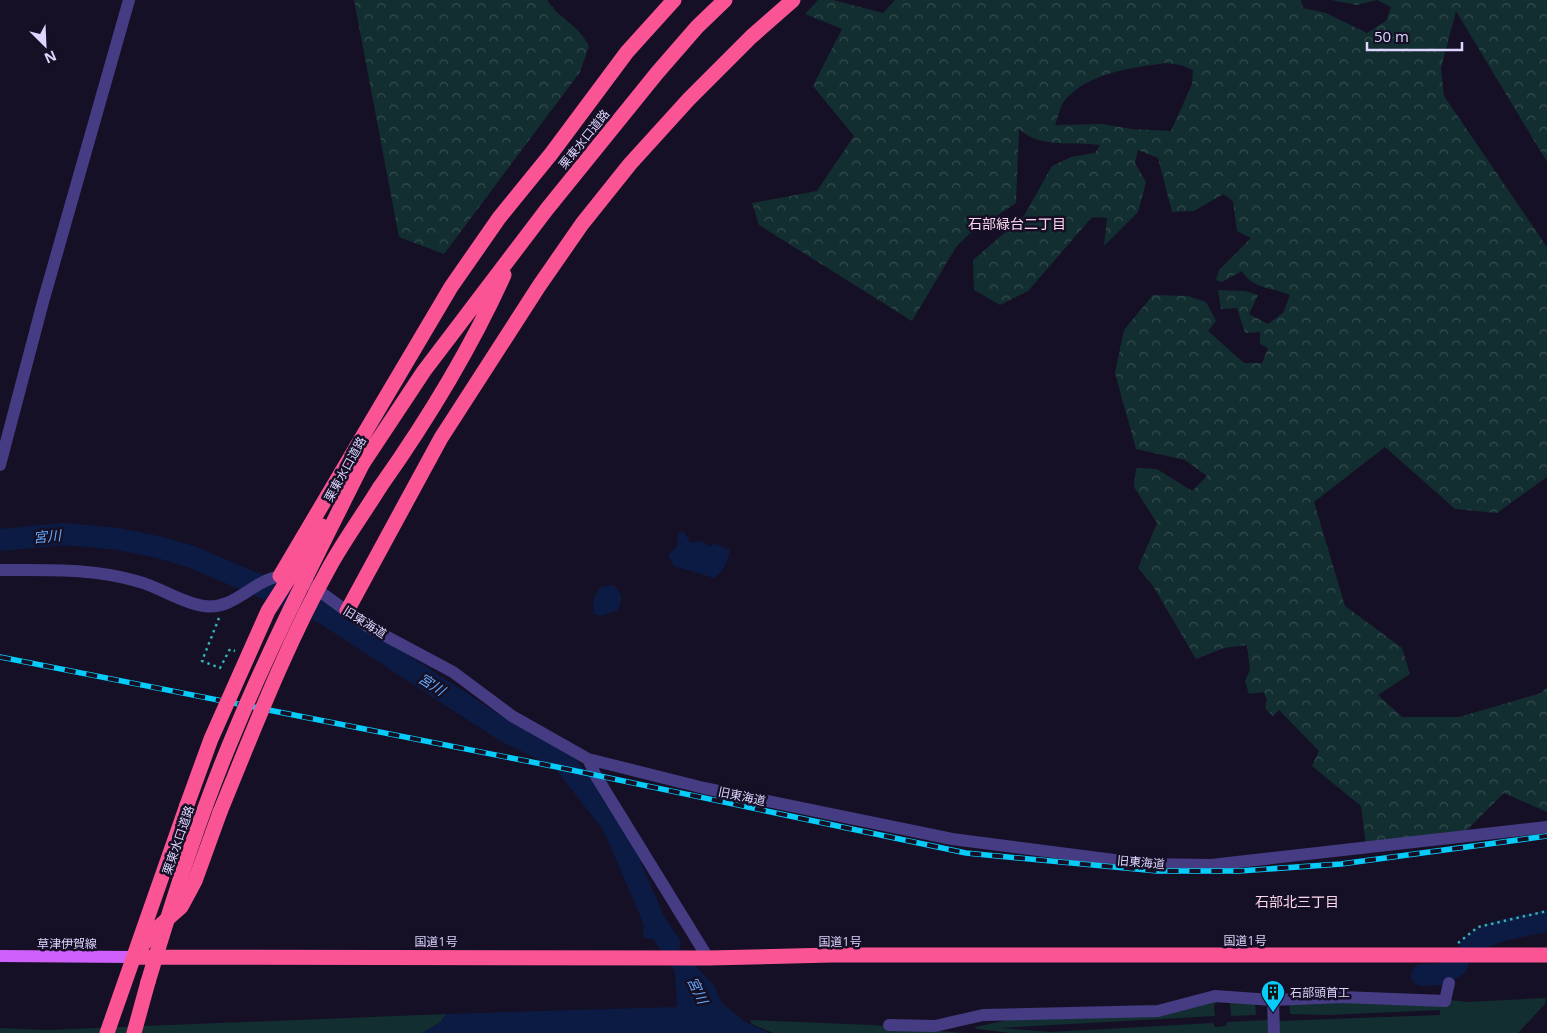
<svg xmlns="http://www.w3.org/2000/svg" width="1547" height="1033" viewBox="0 0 1547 1033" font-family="'Open Sans','Noto Sans JP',sans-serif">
	<defs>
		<pattern id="forest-crowns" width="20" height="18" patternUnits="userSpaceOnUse" patternTransform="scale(1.25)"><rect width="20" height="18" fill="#132e30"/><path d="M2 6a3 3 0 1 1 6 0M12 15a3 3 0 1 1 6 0" fill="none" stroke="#354c4f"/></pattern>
	</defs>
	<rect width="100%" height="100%" fill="#151026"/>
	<path fill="#132e30" d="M1546,998L1545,1004L1518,1033H1280L1279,1021L1440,1015V1010L1327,1015L1290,1014L1289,1003L1450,1000L1467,1002Z
		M1217,1001L1214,1005L1215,1016L1000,1028L1051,1032L1213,1023L1215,1027L1226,1026L1227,1022L1268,1020L1269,1033H1011L977,1029L975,1027L1008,1020Z
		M1230,1001L1255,1003L1256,1015L1231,1016Z
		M446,1014L441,1022L422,1033H0V1028L47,1030Z
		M750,1020L873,1025L963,1033H773L752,1024Z"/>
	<path fill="url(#forest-crowns)" fill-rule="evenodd" d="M354,0H547C560,20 577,23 589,46L580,72L444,254L399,237Z
		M818,0H833L883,13L895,0H1301L1303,8L1326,13L1367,33L1386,21L1391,7L1377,0L1357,5L1331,0H1547V162L1456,11L1441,68L1444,96L1547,247V477L1497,513L1455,509L1385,447L1314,502L1345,606L1402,648L1410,674L1378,695L1402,717H1459L1541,693L1547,687V812L1504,793L1462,835L1366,846L1361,806L1312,766L1319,751L1279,710L1273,716L1265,708L1267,700L1264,692L1249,694L1245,681L1250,670L1247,645L1224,648L1196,659L1153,586L1138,568L1157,523L1134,487L1136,468L1157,469L1192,491L1207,476L1185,460L1136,449L1115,373L1124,330L1153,295L1188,296L1206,302L1216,321L1208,331L1244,363H1262L1268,348L1260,344V332L1245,333L1237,308L1221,309L1218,290L1245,291L1258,295L1249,314L1268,324L1283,313L1290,295C1274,288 1252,289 1242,271L1222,282L1216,280L1219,270L1251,238L1237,231L1233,201L1223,194L1194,211L1172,212L1158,158L1138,150L1135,163L1146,182L1138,212L1104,246L1107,218L1092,217L1028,291L1000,305L974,290L973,260L1024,216L1052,166L1071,157L1095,153L1100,145C1072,141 1041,149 1019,129L1016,203L969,234L956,247L912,321L759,225L752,203L817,191L854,136L813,86L842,29L805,14ZM1166,63L1181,65L1193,70L1192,84L1171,131L1132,129L1102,124L1055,125C1058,118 1060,106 1065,100C1090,72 1131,68 1166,63Z"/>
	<path fill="#0c1b43" d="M683,531L691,543L702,541L710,547L714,543L730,550C727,564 724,570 714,578L674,566L668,556L678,545L677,534Z
		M613,585C622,593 624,600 617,611L600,616L594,614C593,603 593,596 601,587Z
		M657,916L678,946L715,987L721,1002L745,1022L769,1033H422L441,1022L446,1014L677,1007L675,972L656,939L643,938L644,922Z"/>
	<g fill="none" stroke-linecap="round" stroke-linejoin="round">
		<path stroke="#0c1b43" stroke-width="22" d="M0,540L64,534L119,539L162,548L192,557L322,612L505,731L562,759L613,825L655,923L669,943
			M1470,948C1489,928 1521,927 1547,921
			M1422,975L1442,974L1457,965"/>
		<path stroke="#33b1b5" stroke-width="2.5" stroke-dasharray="2.5 4" stroke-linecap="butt" d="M219,618L202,661L220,668L230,649L235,651
			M1458,943L1478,927L1547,911"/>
		<path stroke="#453c83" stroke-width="12" d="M0,465L43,302L129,0
			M0,570C47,570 95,568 140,582C161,588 182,603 204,606C237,611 256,574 288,576
			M311,585L367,626L453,672L512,716L588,759L704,788L952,839L1145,864L1211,865L1547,827
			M588,759L596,776L708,958
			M1273,1000L1274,1033
			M889,1025L935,1026L983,1015L1158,1011L1215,996L1273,1000L1342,997L1445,1001L1449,983"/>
		<path stroke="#cf60fb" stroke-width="12" d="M0,956L134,957"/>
		<path stroke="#fb5495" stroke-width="15" d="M363,463L424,371L547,209L657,73L697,27L725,0
			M380,487C428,419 470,350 504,275
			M280,576L451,287L499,218L551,154L627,52L674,0
			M347,611L441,438L539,286L582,224L630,164L689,99L751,37L793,0
			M141,947L155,930L181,907L195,881L220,812
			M134,957L708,958L832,955H1547
			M107,1033L187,805
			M134,1033L148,982"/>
		<g stroke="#07cbf9" stroke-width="5.5">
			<path id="rail" d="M0,657L557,767L966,853L1157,871H1239L1341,864L1547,836"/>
		</g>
		<use href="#rail" stroke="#151026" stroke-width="4" stroke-dasharray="11" stroke-linecap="butt"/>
		<path stroke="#fb5495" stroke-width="15" d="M187,805L211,739L268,611L322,526
			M220,812C254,729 286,645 330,566C345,539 364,513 380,487
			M148,982C174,896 201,811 236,729C274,638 319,551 363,463"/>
	</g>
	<defs>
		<g id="building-pin" transform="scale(1.25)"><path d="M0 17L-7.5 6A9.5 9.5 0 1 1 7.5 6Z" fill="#07cbf9" stroke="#151026"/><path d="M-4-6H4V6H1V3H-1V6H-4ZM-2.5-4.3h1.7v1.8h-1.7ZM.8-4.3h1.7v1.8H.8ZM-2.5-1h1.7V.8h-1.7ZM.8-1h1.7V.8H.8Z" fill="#111"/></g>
	</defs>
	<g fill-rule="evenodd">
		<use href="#building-pin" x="1273" y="992"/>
	</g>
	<g text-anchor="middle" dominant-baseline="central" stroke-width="5" stroke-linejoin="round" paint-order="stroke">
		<g font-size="12" fill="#ded6fe" stroke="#151026">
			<text transform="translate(584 139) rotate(-51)">栗東水口道路</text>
			<text transform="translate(345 469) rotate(-61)">栗東水口道路</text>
			<text transform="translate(365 622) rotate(32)">旧東海道</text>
			<text transform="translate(742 796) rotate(12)">旧東海道</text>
			<text transform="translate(178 840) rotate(-71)">栗東水口道路</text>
			<text transform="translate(1141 862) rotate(5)">旧東海道</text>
			<text x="1245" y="940">国道1号</text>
			<text x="436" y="941">国道1号</text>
			<text x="840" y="941">国道1号</text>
			<text x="67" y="943">草津伊賀線</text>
		</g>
		<g font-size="12" fill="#ded6fe" stroke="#151026" text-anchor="start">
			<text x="1290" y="992">石部頭首工</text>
		</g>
		<g font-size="14" fill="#fed7ed" stroke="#151026">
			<text x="1017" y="223">石部緑台二丁目</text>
			<text x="1297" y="901">石部北三丁目</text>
		</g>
		<g font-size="14" font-style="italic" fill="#66a9fb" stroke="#151026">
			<text transform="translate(47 536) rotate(-5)">宮川</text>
			<text transform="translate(432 684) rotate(33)">宮川</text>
			<text transform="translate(698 990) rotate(65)">宮川</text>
		</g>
	</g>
	<g transform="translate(45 45) rotate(156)" stroke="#151026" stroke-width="4" paint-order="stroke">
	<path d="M0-4L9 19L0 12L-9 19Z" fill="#ded6fe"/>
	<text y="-8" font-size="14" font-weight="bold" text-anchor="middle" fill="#ded6fe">N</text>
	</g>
	<path d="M1367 42v8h95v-8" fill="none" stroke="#ded6fe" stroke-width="2.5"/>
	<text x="1374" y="42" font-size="15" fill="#ded6fe" stroke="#151026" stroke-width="4" paint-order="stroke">50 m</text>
</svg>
